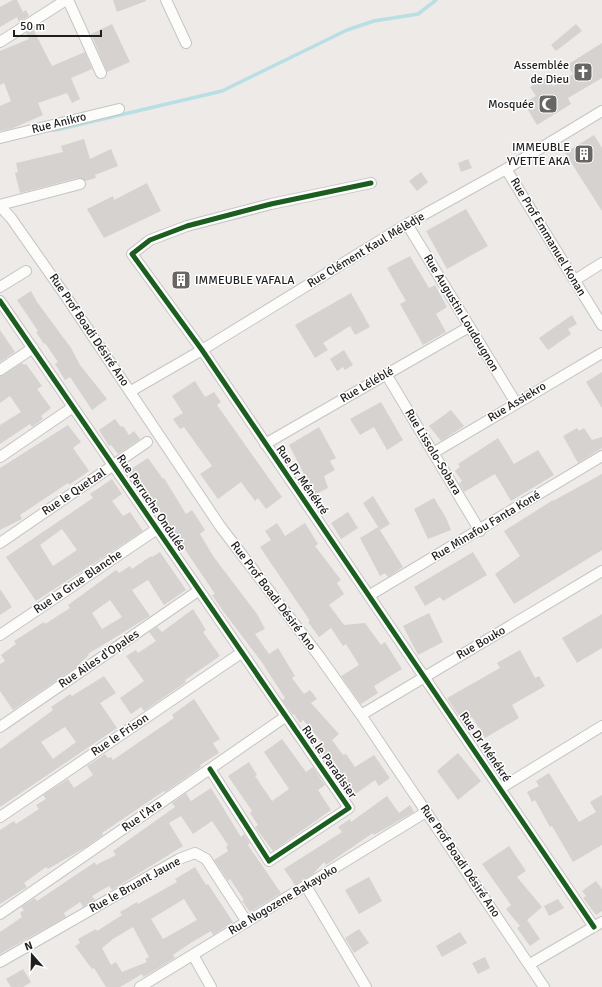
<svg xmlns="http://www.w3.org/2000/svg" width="602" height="987" viewBox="0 0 602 987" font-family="Signika,sans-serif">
	<rect width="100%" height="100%" fill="#edeae7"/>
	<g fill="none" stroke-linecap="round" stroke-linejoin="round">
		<path stroke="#b8dfe3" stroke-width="3.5" d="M50,130H56L222,91L347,30L374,21L418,14L436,0"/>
	</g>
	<path fill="#d5d2d0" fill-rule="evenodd" d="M13,0H17L23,12L26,10L29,16L19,22L17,17L0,27V7Z
		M113,0H146V1L117,12Z
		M112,24L130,62L107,72L91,34Z
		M576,24L582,31L556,51L551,45Z
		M33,29L52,66L85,52L92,69L71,78L80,99L72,103L67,93L38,103L43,115L11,129L0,131V106L11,101L4,83L0,85V51L29,39L26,33Z
		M602,43V78L568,98L571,104L537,125L524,103L536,96L530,87L547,77L553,86L573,74L567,65Z
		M594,135L602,148V211L565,153Z
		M84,139L90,159L111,149L118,166L95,175L96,178L85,181L78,178L20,193L15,173L18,172L16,163L63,152L61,146Z
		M468,159L472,168L461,172L458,163Z
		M421,172L428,182L417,191L409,181Z
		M147,183L161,211L104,238L87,209L113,196L114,200Z
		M466,209L488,246L447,269L426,231Z
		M410,256L429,288L435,285L447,307L436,314L446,332L423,345L400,304L406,301L387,268Z
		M31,291L37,302L71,348L80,365L107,399L92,410L70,377L65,380L55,364L58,362L45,343L44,344L36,332L38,331L17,300Z
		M351,293L370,327L355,335L350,326L323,343L328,350L315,358L295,325Z
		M572,315L577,324L568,329L571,334L548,350L539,338Z
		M0,330L15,352L0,362Z
		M344,350L353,365L345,370L343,367L337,371L330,359Z
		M22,363L24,365L26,364L42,386L37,389L51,408L41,416L43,419L32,427L30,424L0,444V425L21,412L10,396L0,403V376Z
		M602,372V408L586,382Z
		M195,381L205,397L214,392L221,402L217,405L282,497L266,509L258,498L255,501L241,482L218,499L200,474L212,466L184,427L180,429L173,419L183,413L172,396Z
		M381,402L403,440L387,450L374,427L360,435L350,419Z
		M451,410L464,426L441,441L429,426Z
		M115,419L121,427L123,426L129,435L134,431L140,439L118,454L111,445L109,446L99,430Z
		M68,425L81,442L73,448L89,471L69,485L68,483L20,515L22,519L0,530V468Z
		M319,427L336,458L330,461L335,470L324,476L328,488L312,496L308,487L305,488L299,477L304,474L289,445Z
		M577,428L579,431L584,428L592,440L602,437V448L578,463L563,436Z
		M498,438L514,464L538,450L554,475L511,501L495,474L464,492L459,483L462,481L455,471L460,467L458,464Z
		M148,458L163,479L164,478L186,514L192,510L205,530L200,534L213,556L257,614L265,629L255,634L269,654L278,648L295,676L292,678L304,694L310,690L317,699L311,703L339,734L332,740L343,755L346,754L355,767L374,755L390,778L379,786L375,780L350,798L324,760L325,759L323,754L316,745L321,741L303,720L300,723L294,714L293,715L282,700L285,698L261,661L223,611L212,595L215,594L176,536L172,539L165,527L169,525L156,505L152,508L128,471Z
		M602,474V550L514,604L495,574L520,556L504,531L553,500V501Z
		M112,479L122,494L112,501L123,516L130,512L143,531L36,601L6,557L93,498L90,494ZM62,529L77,550L53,566L40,545Z
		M373,496L390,524L380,530L363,503Z
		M434,498L446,518L451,530L428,539L414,509Z
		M348,512L358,528L341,539L331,523Z
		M277,523L285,536L305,523L318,544L315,546L341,580L337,583L344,594L329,605L344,625L365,623L381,645L385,642L402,669L374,686L378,693L361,704L341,676L359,665L346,644L343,646L331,628L319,637L308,622L310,621L260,547L271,540L265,531Z
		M378,527L403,567L388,577L385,573L380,576L360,538Z
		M160,552L186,590L164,605L148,580L132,590L150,616L88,654L89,655L75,668L13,710L0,691V664L5,661L1,655L16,644L14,641L44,622L45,624L70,608L68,605L116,570L119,573L130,566L132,569L151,556L152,557ZM110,600L122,617L102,629L92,613Z
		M473,552L487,575L443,601L440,597L425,606L414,587Z
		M0,589L12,607L0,615Z
		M193,609L206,630L203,632L220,656L185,680L186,682L144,711L141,707L131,714L120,698L144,681L126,656L136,650L138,653L156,641L149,632L157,627L162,632Z
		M429,613L443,642L418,655L403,626Z
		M602,614V648L577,663L562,638Z
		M520,650L535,678L539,676L545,686L512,705L519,718L485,738L472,717L463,722L447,698L500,668L497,663Z
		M104,676L116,693L100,703L117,728L0,807V749L53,710L51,707L70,694L72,696ZM65,727L76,742L53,759L41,742Z
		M194,699L220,739L213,743L219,753L200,765L201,767L165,792L164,791L102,833L103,835L86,847L48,869L46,867L24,883L27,887L0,904V830L14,821L16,824L39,809L36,805L46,799L43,795L68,779L74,788L93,775L87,766L105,754L108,758L111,757L113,760L174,718L172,715Z
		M282,739L306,772L313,767L325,785L318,790L331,810L273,851L255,827L258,825L250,813L252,811L228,776L249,762L257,775L255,776L272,801L289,789L264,752Z
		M458,753L481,781L458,800L437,771Z
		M549,773L579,822L596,812L590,802L602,795V845L573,862L552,826L550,827L535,800L532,802L527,792L539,786L536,781Z
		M211,788L241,837L244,834L250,843L248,845L281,893L250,912L242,901L244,900L230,879L228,881L214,860L228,851L226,847L228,845L212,821L193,834L181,816L169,823L183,846L112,890L109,886L92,896L95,900L83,907L80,902L64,913L66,917L0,954V932L22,917L20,913L24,910L21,907L35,898L37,901L95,862L96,865L116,855L113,851L175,807L172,803L186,793L191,801Z
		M387,796L399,813L410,805L414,812L374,835L373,833L326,865L324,862L313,874L295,885L284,869L342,832L338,827L350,819L351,822Z
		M509,846L526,871L517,877L542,907L527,920L540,939L530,946L517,928L520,926L506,909L511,905L482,864Z
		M195,867L206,885L208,884L233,922L213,935L211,931L192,942L173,955L175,958L152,972L143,977L142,974L120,987H106L94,968L92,969L75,946L80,943L78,939L96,929L97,931L122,915L120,912L137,902L138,904L177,882L175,879ZM184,899L197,920L163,939L151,919ZM133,927L149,957L145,959L147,962L122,972L116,962L111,965L102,948L113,939Z
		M369,877L382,901L359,914L345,890Z
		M596,881L602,889V911L596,915L583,898L586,896L582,891Z
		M558,899L564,908L549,916L544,906Z
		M359,929L369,943L354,953L345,938Z
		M460,932L467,943L442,957L436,946Z
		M485,957L490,968L478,974L472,963Z
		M23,969L31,982L23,987H11L6,979Z"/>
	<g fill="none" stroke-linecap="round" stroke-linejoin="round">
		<g stroke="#c6c5c3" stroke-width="12">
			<path id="minor" d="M68,0L101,73
				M166,0L186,43
				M0,42L66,0
				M0,138L119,109
				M506,169L602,325
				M371,183L271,204L187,226L150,240L132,254L202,350L594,927
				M0,205L80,184
				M0,206L11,218L65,295L220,526L319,656L361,715L544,987
				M407,224L516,403
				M575,280L602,263
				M0,287L26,271
				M0,301L349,808L269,861L210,769
				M0,370L33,348
				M386,374L480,531
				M131,391L202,350L407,224L506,169L602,111
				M265,444L469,327
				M433,453L602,353
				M0,457L73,407
				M0,543L147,442
				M370,595L602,456
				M0,635L157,529
				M361,715L602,571
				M0,727L198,591
				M501,788L602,726
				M0,817L241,653
				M306,886L366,987
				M0,914L285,717
				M193,955L211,987
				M0,962L179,859L195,853L206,859L247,922
				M530,964L602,922
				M140,987L426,812"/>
		</g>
		<use href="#minor" stroke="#fcfcfb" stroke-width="10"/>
		<g stroke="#fff" stroke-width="8">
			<path id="cycleway" d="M371,183L271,204L187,226L150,240L132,254L202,350L594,927
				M0,301L349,808L269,861L210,769"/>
		</g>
		<use href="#cycleway" stroke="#1b5e20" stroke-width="5"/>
	</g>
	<defs>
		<g id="church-square" transform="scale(1)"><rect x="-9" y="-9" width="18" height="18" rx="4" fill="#676665" stroke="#fff"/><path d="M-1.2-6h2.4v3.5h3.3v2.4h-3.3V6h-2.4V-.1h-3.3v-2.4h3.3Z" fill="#fff"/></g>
		<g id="mosque-square" transform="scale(1)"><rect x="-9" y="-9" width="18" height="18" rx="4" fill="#676665" stroke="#fff"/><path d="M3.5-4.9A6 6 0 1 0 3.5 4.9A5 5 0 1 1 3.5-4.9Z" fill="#fff"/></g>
		<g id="building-square" transform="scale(1)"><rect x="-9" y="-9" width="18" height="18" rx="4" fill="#676665" stroke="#fff"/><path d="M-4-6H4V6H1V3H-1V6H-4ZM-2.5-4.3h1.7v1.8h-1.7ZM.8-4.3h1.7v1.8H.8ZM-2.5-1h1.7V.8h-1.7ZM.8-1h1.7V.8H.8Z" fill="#fff"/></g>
	</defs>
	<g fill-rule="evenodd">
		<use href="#church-square" x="583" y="72"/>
		<use href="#mosque-square" x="548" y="104"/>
		<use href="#building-square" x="584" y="154"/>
		<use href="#building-square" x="181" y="280"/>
	</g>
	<g text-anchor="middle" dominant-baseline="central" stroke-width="3" stroke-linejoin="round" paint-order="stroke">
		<g font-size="12" fill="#1f1f1f" stroke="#fff" text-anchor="end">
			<text x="569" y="65">Assemblée<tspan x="569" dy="14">de Dieu</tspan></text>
			<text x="534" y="104">Mosquée</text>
			<text x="570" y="147">IMMEUBLE<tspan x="570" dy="14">YVETTE AKA</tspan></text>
			<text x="195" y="280" text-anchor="start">IMMEUBLE YAFALA</text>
		</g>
		<g font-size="12" fill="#1f1f1f" stroke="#fff">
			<text transform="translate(59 123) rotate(-14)">Rue Anikro</text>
			<text transform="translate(548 237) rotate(59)">Rue Prof Emmanuel Konan</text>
			<text transform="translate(366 250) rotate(-31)">Rue Clément Kaul Mélèdje</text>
			<text transform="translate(461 313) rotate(59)">Rue Augustin Loudougnon</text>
			<text transform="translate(89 330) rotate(56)">Rue Prof Boadi Désiré Ano</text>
			<text transform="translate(367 385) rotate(-30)">Rue Léléblé</text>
			<text transform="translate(517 402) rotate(-31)">Rue Assiekro</text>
			<text transform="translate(433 452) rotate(59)">Rue Lissolo-Sobara</text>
			<text transform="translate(302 480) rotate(55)">Rue Dr Ménékré</text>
			<text transform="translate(74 492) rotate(-34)">Rue le Quetzal</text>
			<text transform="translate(151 503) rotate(56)">Rue Perruche Ondulée</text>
			<text transform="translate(486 526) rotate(-31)">Rue Minafou Fanta Koné</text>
			<text transform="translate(78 582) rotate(-34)">Rue la Grue Blanche</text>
			<text transform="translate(273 596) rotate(53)">Rue Prof Boadi Désiré Ano</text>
			<text transform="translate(481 643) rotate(-30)">Rue Bouko</text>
			<text transform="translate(99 659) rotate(-34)">Rue Ailes d'Opales</text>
			<text transform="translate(120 735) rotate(-34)">Rue le Frison</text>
			<text transform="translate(485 747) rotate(56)">Rue Dr Ménékré</text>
			<text transform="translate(329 762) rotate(55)">Rue le Paradisier</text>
			<text transform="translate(142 816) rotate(-35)">Rue l'Ara</text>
			<text transform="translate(460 861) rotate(56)">Rue Prof Boadi Désiré Ano</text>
			<text transform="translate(135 885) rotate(-29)">Rue le Bruant Jaune</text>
			<text transform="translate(283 900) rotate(-31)">Rue Nogozene Bakayoko</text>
		</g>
	</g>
	<g transform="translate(32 955) rotate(340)" stroke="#ffffff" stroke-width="3" paint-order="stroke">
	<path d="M0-3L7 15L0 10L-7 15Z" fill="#1f1f1f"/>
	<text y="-6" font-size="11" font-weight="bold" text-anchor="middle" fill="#1f1f1f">N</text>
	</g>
	<path d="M14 30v6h87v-6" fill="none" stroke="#1f1f1f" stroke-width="2"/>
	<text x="20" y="30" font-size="12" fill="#1f1f1f" stroke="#ffffff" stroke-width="3" paint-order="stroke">50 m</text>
</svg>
